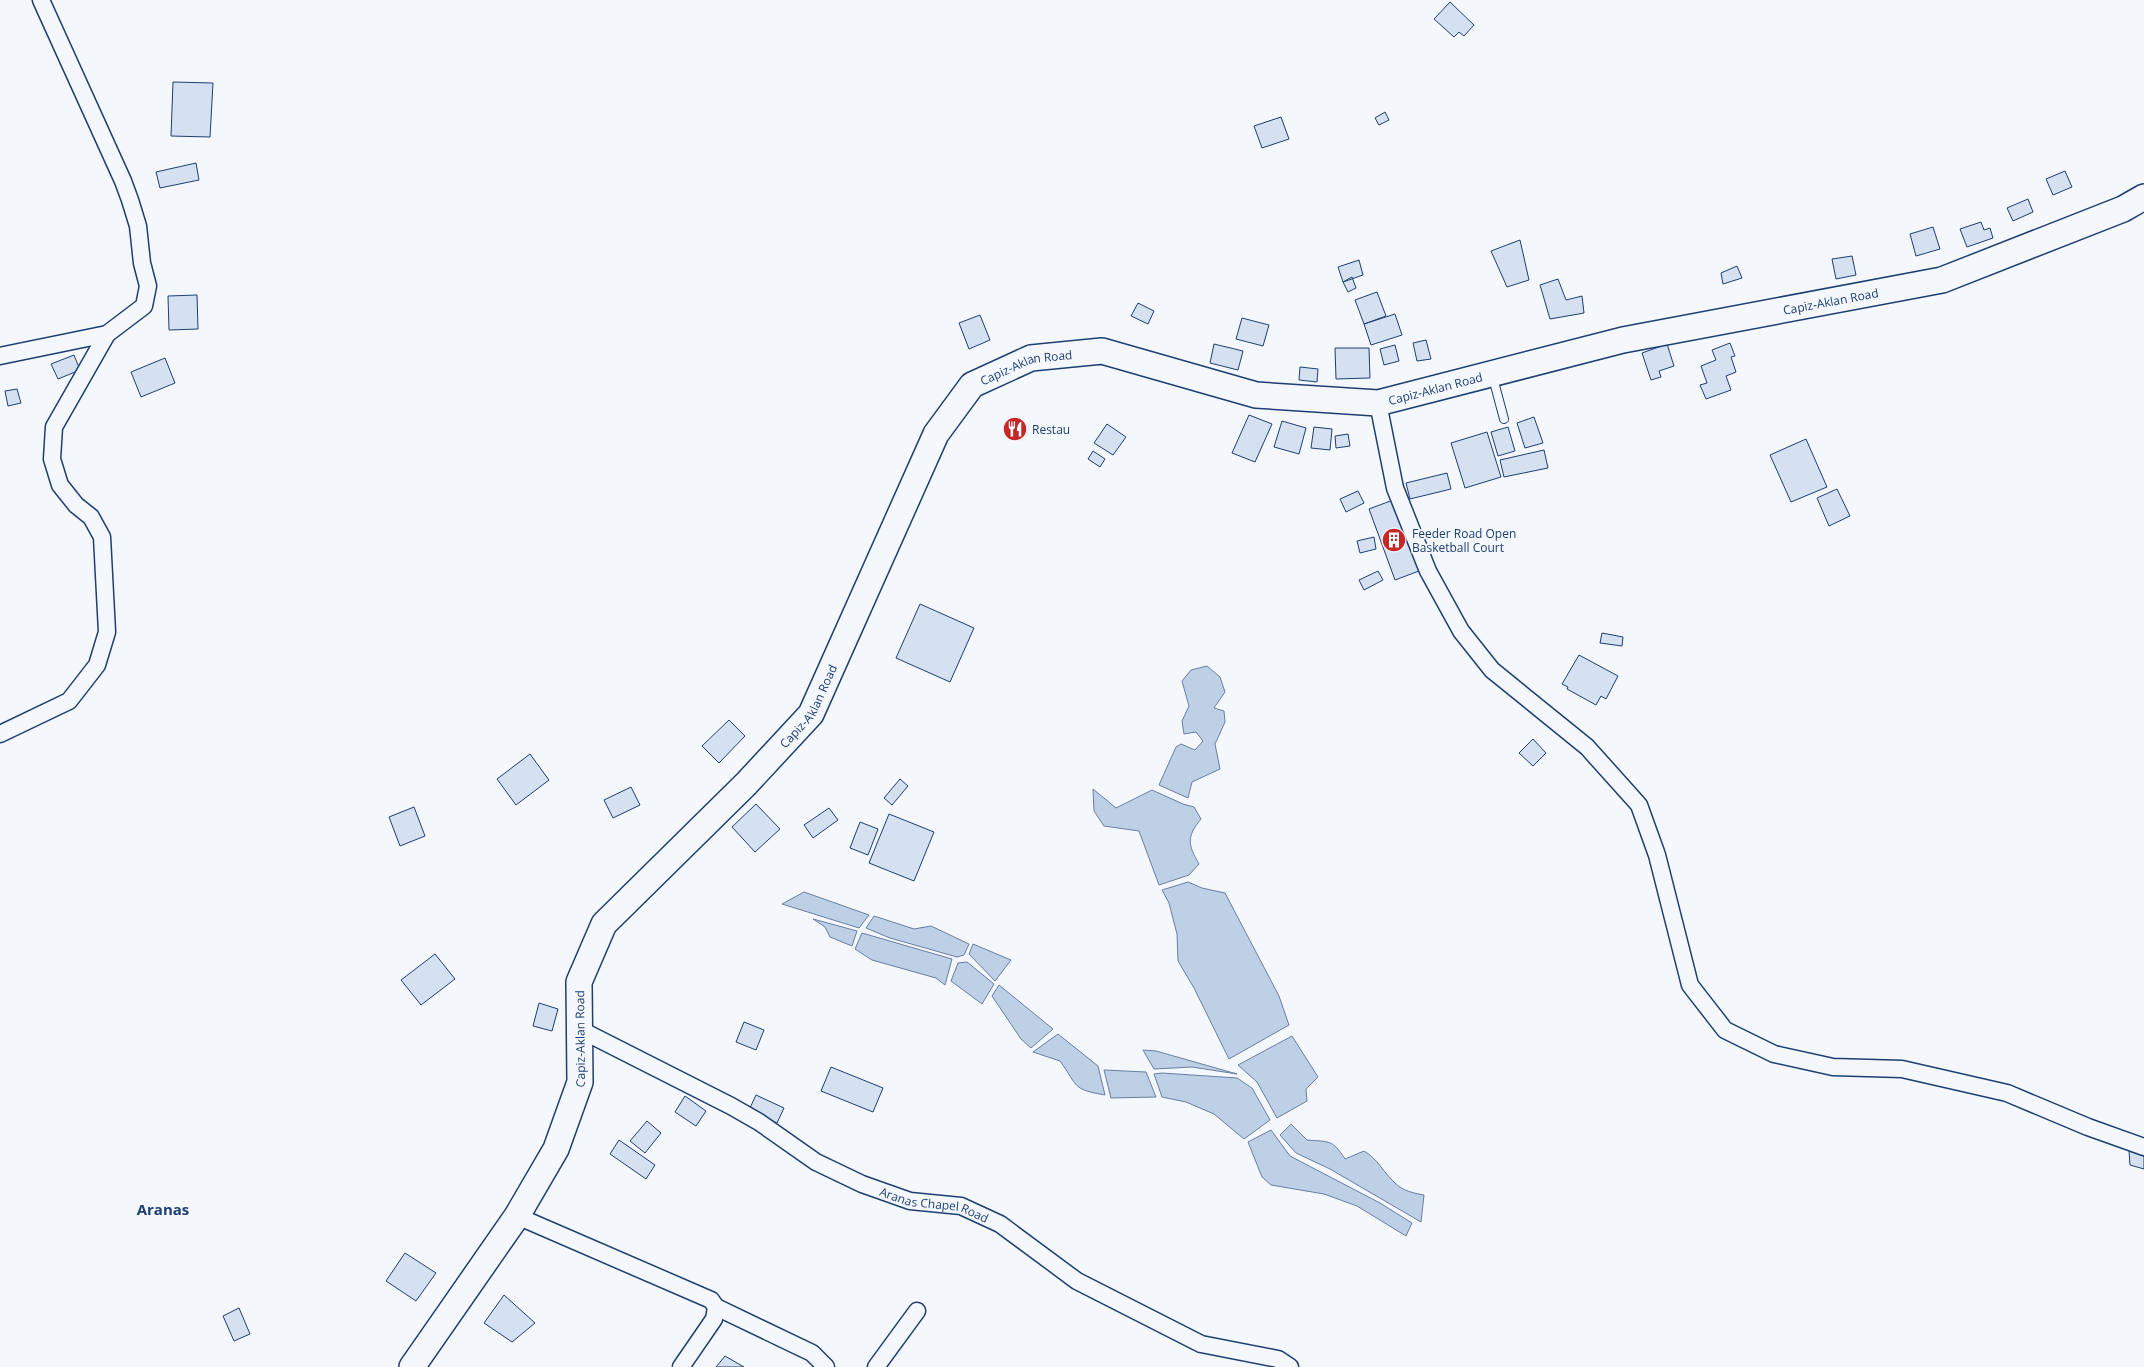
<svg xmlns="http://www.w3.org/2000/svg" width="2144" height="1367" viewBox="0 0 2144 1367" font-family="'Open Sans',sans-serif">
	<rect width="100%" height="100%" fill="#f4f7fb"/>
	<path fill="#bed0e5" stroke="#687fa3" d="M1207,666L1220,677L1225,692L1214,708L1224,711L1225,722L1215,744L1220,769L1192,782L1188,798L1159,785L1176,747L1181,744L1195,750L1203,741L1196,732L1184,734L1182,721L1189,706L1182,681L1191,670Z
		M1093,789L1116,808L1152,790L1183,804L1194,807L1201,819C1186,837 1188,845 1199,864L1189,875L1159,885L1139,831L1104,826L1094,811Z
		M1188,882L1202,888L1225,893L1279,996L1289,1025L1229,1059L1194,988L1178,961L1177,934L1169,903L1162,890Z
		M804,892L869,915L859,928L782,904Z
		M874,916L914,929L931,926L969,944L964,955L957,957L890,938L866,928Z
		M813,919L857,931L852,946L830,937L825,927Z
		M862,933L952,959L945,985L936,978L872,960L855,949Z
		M973,944L1011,960L995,981L969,954Z
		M967,962L994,984L982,1004L951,981L958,963Z
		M999,985L1053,1029L1031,1048L1021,1039L992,996Z
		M1058,1034L1098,1066L1105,1095C1071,1089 1079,1087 1060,1061L1033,1052Z
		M1292,1036L1318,1077L1306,1089L1307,1101L1277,1118L1257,1082L1238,1065Z
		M1143,1050L1156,1051L1237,1074L1192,1067L1154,1069Z
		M1104,1070L1146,1072L1156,1097L1111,1098Z
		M1162,1073L1237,1078L1252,1088L1270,1120L1244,1139L1214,1114L1186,1102L1162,1097L1154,1074Z
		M1291,1124L1307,1140C1330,1142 1332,1139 1345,1159L1364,1151C1378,1159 1383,1172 1395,1183C1403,1191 1413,1193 1424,1195L1421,1222L1330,1169L1296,1153L1280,1135Z
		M1271,1130L1290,1156L1380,1203L1412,1223L1406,1236L1357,1206L1324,1194L1271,1185L1262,1177L1248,1142Z"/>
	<path fill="#d5e0f0" stroke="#1d3f73" d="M1450,2L1474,25L1464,36L1459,32L1454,37L1434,19Z
		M173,82L213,83L210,137L171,136Z
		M1385,112L1389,120L1379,125L1375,118Z
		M1281,117L1289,139L1262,148L1254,126Z
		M196,163L199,180L160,188L156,172Z
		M2065,171L2072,187L2053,195L2046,179Z
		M2028,199L2033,212L2013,221L2007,208Z
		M1981,222L1984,230L1990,228L1993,238L1967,247L1960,229Z
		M1933,227L1940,249L1916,256L1910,234Z
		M1520,240L1529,280L1507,287L1491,251Z
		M1852,256L1856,275L1836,279L1832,259Z
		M1359,260L1363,275L1343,282L1338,267Z
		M1737,266L1742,278L1723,284L1721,273Z
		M1352,277L1356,288L1348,292L1343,282Z
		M1558,279L1566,300L1582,296L1584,313L1550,319L1540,285Z
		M1377,292L1386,316L1364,324L1355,300Z
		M197,295L198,329L169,330L168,296Z
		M1138,303L1154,311L1148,324L1131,316Z
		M1395,314L1402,335L1371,345L1364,324Z
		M980,315L990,340L969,349L959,323Z
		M1242,318L1269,325L1263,346L1236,339Z
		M1426,340L1431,359L1417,361L1413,343Z
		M1730,343L1735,356L1731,357L1736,372L1726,376L1731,390L1706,399L1700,385L1707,383L1701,366L1716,360L1712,350Z
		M1214,344L1243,351L1238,370L1210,363Z
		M1667,344L1674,366L1659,371L1661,377L1651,380L1642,353Z
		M1395,345L1399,361L1384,365L1380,349Z
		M1335,348H1369L1370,378L1336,379Z
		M74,355L80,370L58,379L51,364Z
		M165,358L175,383L141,397L131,372Z
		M1300,367L1318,369L1317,382L1299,380Z
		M17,389L21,403L8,406L5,391Z
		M1249,415L1272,424L1255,462L1232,453Z
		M1534,417L1543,443L1525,448L1517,423Z
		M1282,421L1306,428L1299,454L1274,447Z
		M1107,424L1126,437L1113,455L1094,443Z
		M1314,427L1332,429L1330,450L1311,448Z
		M1508,427L1515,451L1498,456L1491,432Z
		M1487,432L1501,477L1465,488L1451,443Z
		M1348,434L1350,446L1336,448L1335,436Z
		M1806,439L1827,487L1791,502L1770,455Z
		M1544,450L1548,468L1504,477L1500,460Z
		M1093,451L1105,459L1100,467L1088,459Z
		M1447,473L1451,489L1410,499L1406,483Z
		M1837,489L1850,516L1829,526L1817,498Z
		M1358,491L1364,503L1346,512L1340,499Z
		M1393,500L1419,571L1395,580L1369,509Z
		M1374,537L1376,549L1360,553L1357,541Z
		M1378,571L1383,580L1364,590L1359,580Z
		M920,604L974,628L950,682L896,658Z
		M1602,633L1623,637L1622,646L1600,643Z
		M1579,655L1618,676L1606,699L1601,696L1596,705L1567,689L1568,687L1562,684Z
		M729,720L745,736L719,763L702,746Z
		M1533,739L1546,753L1533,766L1519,753Z
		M530,754L549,780L516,805L497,779Z
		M900,779L908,786L892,805L884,798Z
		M631,787L640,805L613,818L604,800Z
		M756,804L780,829L755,852L732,827Z
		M414,807L425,836L400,846L389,817Z
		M829,808L838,820L813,838L804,825Z
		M889,814L934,832L914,881L869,863Z
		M860,822L878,829L868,855L850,848Z
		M435,954L455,979L421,1005L401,980Z
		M539,1003L558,1009L552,1031L533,1026Z
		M744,1022L764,1030L756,1050L736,1042Z
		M831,1067L883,1088L873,1112L821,1091Z
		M756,1095L784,1108L777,1123L749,1110Z
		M685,1096L706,1111L696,1126L675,1112Z
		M647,1121L661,1133L645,1153L630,1141Z
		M619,1140L655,1165L646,1179L610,1154Z
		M2129,1151L2144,1156V1169L2130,1165Z
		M405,1253L436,1273L416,1301L386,1281Z
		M504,1295L535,1323L512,1342L484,1323Z
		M239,1308L250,1334L234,1341L223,1316Z
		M725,1356L744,1367H716Z"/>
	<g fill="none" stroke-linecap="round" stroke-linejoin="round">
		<g stroke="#1d3f73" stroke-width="10">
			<path id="service" d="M1493,378L1504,419"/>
		</g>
		<g stroke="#1d3f73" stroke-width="19">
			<g id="minor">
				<path d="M0,356L107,334L144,306L148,286L142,263L138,226L130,200L123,181L41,0"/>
				<path d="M1378,403L1395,488L1428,571L1461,631L1492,670L1587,747L1639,805L1657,855L1690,985L1725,1030L1774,1054L1833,1067L1902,1069L2007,1093L2088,1127L2144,1147"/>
				<path d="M0,734L69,701L97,665L107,632L102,537L91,517L76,505L60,485L52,459L54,427L107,334"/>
				<path id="s1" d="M579,1029L731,1106L759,1122L816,1162L862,1184L910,1201L961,1206L1000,1224L1077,1281L1201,1344L1278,1359L1290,1367"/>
				<path d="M517,1216L711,1300L716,1307L714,1319L681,1367"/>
				<path d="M716,1307L812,1353L826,1367"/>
				<path d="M876,1367L917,1311"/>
			</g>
		</g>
		<g stroke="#1d3f73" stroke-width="28">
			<g id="primary">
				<path id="s2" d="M412,1367L517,1216L556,1149L580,1082L579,982L604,924L746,784L811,714L936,434L972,385L1031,358L1102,351L1256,395L1378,403L1623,340L1942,280L2123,209L2144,197"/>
			</g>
		</g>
		<use href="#service" stroke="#f4f7fb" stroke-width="8"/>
		<use href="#minor" stroke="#f4f7fb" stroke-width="16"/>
		<use href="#primary" stroke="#f4f7fb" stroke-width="25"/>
	</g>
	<defs>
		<g id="restaurant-disc" transform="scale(1.25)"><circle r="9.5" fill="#c62828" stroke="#f4f7fb"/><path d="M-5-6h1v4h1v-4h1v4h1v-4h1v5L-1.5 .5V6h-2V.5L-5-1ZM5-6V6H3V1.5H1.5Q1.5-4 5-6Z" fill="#fff"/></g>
		<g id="building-disc" transform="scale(1.25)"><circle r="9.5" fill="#c62828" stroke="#f4f7fb"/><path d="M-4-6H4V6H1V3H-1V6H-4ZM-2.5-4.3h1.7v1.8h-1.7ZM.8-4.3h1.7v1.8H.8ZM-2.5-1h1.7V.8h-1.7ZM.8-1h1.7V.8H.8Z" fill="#fff"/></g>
	</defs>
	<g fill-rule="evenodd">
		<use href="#restaurant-disc" x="1015" y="429"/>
		<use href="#building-disc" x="1394" y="540"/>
	</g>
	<g text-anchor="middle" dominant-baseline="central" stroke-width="4" stroke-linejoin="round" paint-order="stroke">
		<g font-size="12" fill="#1d3f73" stroke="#f4f7fb">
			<text stroke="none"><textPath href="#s2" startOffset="2041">Capiz-Aklan Road</textPath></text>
			<text stroke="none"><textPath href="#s2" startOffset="1216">Capiz-Aklan Road</textPath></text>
			<text stroke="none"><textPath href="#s2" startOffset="1636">Capiz-Aklan Road</textPath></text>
			<text stroke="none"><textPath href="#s2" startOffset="796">Capiz-Aklan Road</textPath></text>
			<text stroke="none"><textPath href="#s2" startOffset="376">Capiz-Aklan Road</textPath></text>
			<text stroke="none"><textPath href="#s1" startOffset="399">Aranas Chapel Road</textPath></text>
		</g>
		<g font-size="12" fill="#1d3f73" stroke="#f4f7fb" text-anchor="start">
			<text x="1032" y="429">Restau</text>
			<text x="1412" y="533">Feeder Road Open<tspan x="1412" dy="14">Basketball Court</tspan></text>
		</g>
		<g font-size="15" font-weight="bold" fill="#1d3f73" stroke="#f4f7fb">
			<text x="163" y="1209">Aranas</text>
		</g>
	</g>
</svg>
